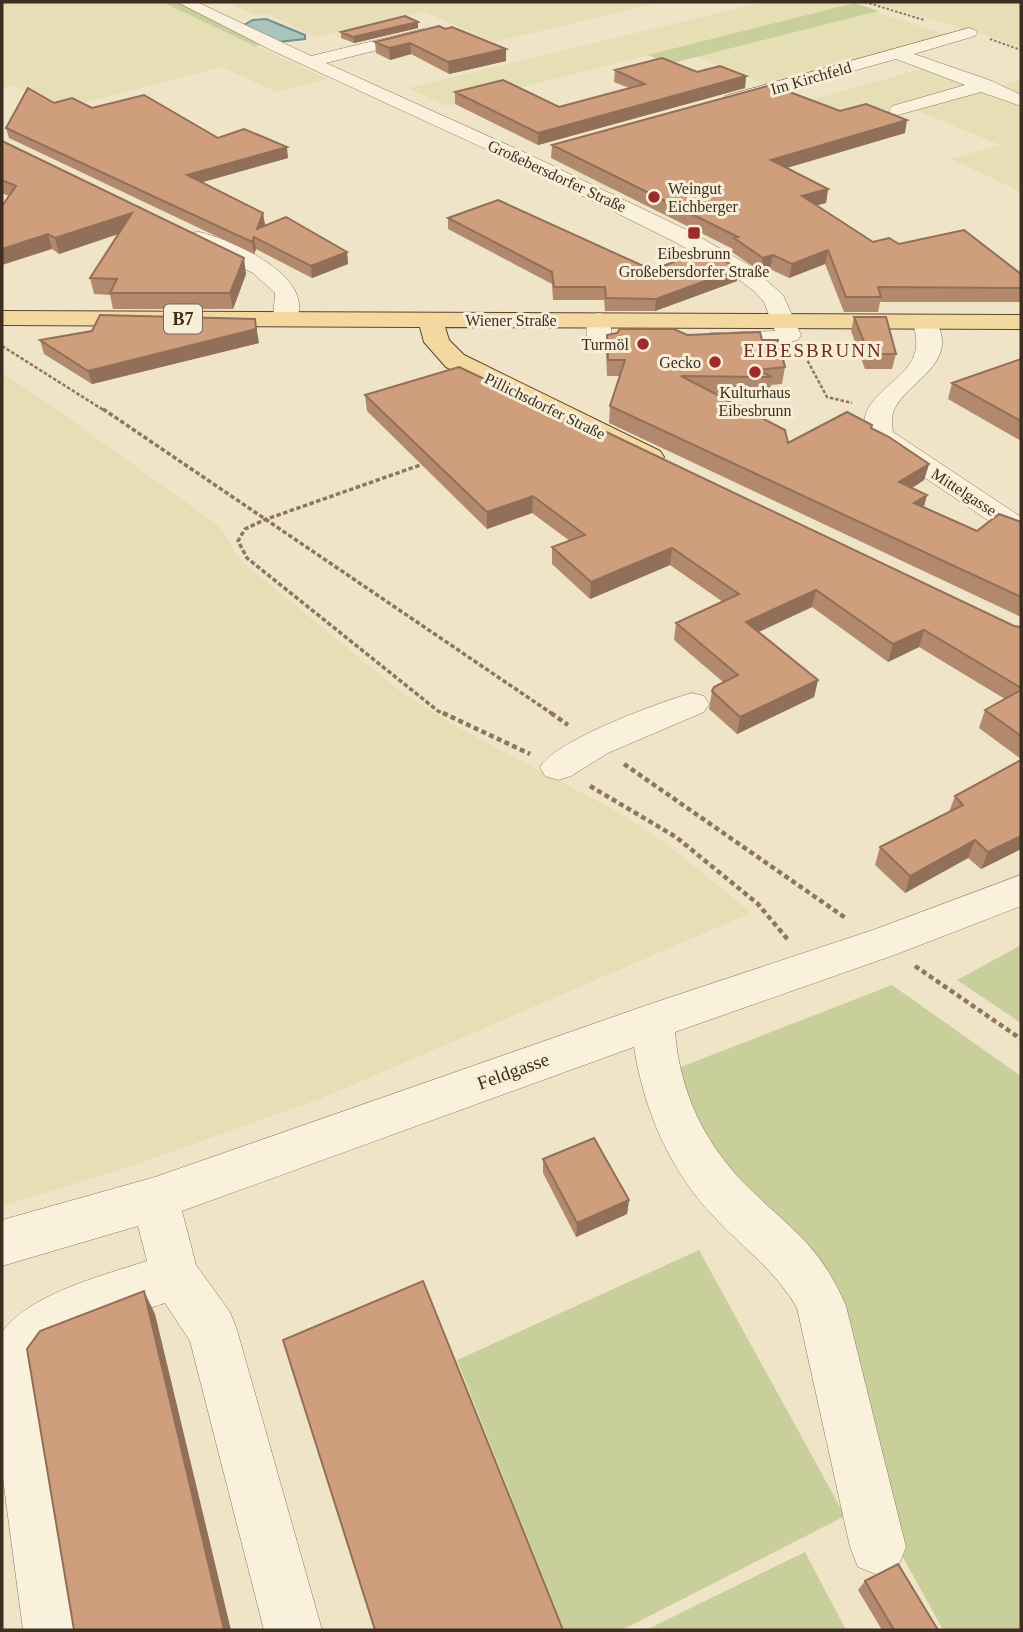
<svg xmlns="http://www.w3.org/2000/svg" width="1023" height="1632" viewBox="0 0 1023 1632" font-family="Georgia,serif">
	<rect width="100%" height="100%" fill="#f0e4c8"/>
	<path fill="#e6deb5" d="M2,2H161L328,79L276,92L222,67L63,108L12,85L2,88Z
		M226,2H662L494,42L424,12L316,37L268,14L255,15Z
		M764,2L855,3L446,106L408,88Z
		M871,2H1021V48L985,35Z
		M876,12L950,36L771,87L698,57Z
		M924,68L971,86L610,190L568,169Z
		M1021,80V192L951,159L1000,145L913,109Z
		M2,373L45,401L216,524L226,535L234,552L247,566L400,691L457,727L618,812L671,847L751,913L322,1098L129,1167L2,1206Z"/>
	<path fill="#c9cf9b" d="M162,2H177L261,45L255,46Z
		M855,3L879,11L669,64L648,55Z
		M1021,945V1023L957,980Z
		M892,985L1021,1076V1630H943L893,1539L903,1534L818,1257L725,1174L668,1072Z
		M699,1250L845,1516L622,1630H564L457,1360Z
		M805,1552L846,1630H646Z"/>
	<path fill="#a9c4bc" stroke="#6f938a" stroke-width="2" d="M266,19L305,35V39L278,42L244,25L253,20Z"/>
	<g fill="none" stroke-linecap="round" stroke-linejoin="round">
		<g stroke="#8d765c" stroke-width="1">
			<path id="minor" d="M177,2H197L311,56L423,29L429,31L431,34L429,37L326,63L528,154L689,231L749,265L783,295L801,335L798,340L778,345L711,347L702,345L699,340L702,335L711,333L775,331L764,302L755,292L733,275L673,241L514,162L271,50Z
				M969,28L975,30L977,33L975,36L914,54L992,81L1021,95V106L981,92L898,115L892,114L889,110L892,106L965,85L896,59L731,105L722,100L725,96Z
				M199,232C231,239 324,280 293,325H277L273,320L275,293L253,273L191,243L188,238L191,233Z
				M599,313L607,315L611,320V335L618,341L615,346L606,348L590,346C585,338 585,323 591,315Z
				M925,315L933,317C964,362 907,381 894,410C891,418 892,423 893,432L1021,517V539L1011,536L871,441C846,405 899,385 912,360C919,347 916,335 913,322L917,317Z
				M692,693L704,696L709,704L704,712L608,753L571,776L558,780L545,776L540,767C556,740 660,702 692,693Z
				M1021,875V906L897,954L675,1032C680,1093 705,1145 749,1188C793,1231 820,1245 846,1306L906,1547L898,1567L878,1575L858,1567L850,1547L797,1308C776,1271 743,1248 715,1218C670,1171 644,1111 634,1047L182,1211L196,1265L230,1312L237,1330L322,1630H264L190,1341L165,1303C135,1314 47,1335 40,1370L81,1630H23L2,1471V1332C29,1294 104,1275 147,1261L138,1226L2,1266V1220L155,1177L653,1003L873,930Z"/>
		</g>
		<g stroke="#5b4430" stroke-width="2">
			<path id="major" d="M2,311L1021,315V329L445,327L449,340L464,355L660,451L664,457L660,463L650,466L640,463L446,367L424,342L420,327L2,325Z"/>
		</g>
		<path stroke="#8d765c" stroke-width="2" stroke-dasharray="2.5 2" stroke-linecap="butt" d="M865,2L924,20
			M990,39L1021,50"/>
		<path stroke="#8d765c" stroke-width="2.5" stroke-dasharray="3.5 2" stroke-linecap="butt" d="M2,346L105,411
			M805,356L827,397L852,403"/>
		<path stroke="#8d765c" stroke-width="3.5" stroke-dasharray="4.5 2.5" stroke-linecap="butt" d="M103,409L554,715
			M426,463L264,520L245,529L238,541L247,558L438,711L447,715"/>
		<path stroke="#8d765c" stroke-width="4.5" stroke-dasharray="5 3.5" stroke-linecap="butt" d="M443,713L530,754
			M551,713L568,725
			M624,764L847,919
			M590,786L676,837L758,904L789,941
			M915,966L1021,1039"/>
		<use href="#minor" fill="#faf1dc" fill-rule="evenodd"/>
		<use href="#major" fill="#f3d9a0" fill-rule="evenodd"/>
	</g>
	<path fill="#b2896c" d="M418,22V28L354,43L341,38V32Z
		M439,26L506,61L449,74L411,54L390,60L376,53L375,42Z
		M615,70L697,72L746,76L745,88L538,145L455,104V92L559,107L629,88L614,82Z
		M54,103L92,108L288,158L202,182L265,224L264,226L347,252L348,264L312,278L256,249L254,254L9,138L6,128Z
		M840,111L905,133L787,168L828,189L826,203L816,205L873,242L899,244L1021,274V302H880L878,312H844L825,264L789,278L770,269L761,272L732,252L733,249L551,158L552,145Z
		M2,141L246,274L233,309H113L110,295L94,294L90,278L119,234L59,254L52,249L9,196L2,193Z
		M448,218L652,270L738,269L737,281L655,311H605L604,300H553L552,284L448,229Z
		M854,317L896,354L892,369H865L851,331Z
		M607,335H687L762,340L785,367L782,384L771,385L770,393H713L788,443L871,429L929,464L924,480L912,488L927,495L924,507L977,531L1021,522V617L609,423L610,406L620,376H607L606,351Z
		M40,340L259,343L92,384L44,354Z
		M1021,359V441L948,399L952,383Z
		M365,395L601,434L1014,626L1021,627V759L979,728L985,710L1005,699L919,647L888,662L812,607L759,632L818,680L814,697L737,734L709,709L712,691L723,682L674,640L676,623L723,602L670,565L590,599L552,564V547L570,541L532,513L487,529L367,411Z
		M1021,760V849L981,869L968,858L905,893L875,865L880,847L949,812L955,796Z
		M543,1159L629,1200L627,1214L576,1237L543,1173Z
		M865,1581L938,1630H882L858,1590Z"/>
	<path fill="#916f58" d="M418,22V28L354,43L353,37Z
		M410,43L411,54L390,60L389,48Z
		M506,49V61L449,74L448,62Z
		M746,76L745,88L538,145V133Z
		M907,120L905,133L769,173L771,160Z
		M287,147L288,158L189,186L187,175Z
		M828,189L826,203L800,210L802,196Z
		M132,213L135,228L59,254L55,238Z
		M263,213L265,224L259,240L257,229Z
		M48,234L52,249L2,265V249Z
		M254,237L256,249L254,254L252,242Z
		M828,250L825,264L789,278L792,264Z
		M347,252L348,264L312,278L311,266Z
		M773,255L770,269L761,272L763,258Z
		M244,258L246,274L233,309L230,293Z
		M738,269L737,281L655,311L656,299Z
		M255,319L259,343L92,384L88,371Z
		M929,464L924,480L895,499L899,482Z
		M927,495L922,512L914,503Z
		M533,496L532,513L487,529V512Z
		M672,548L670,565L590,599L591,582Z
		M816,590L812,607L743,639L746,622Z
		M924,630L919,647L888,662L893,644Z
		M818,680L814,697L737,734L740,717Z
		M1021,836V849L981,869L988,852Z
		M975,840L968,858L905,893L910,876Z
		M629,1200L627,1214L576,1237L577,1223Z
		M144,1291L155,1314L231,1630H224Z"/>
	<path fill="#cf9f7d" stroke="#916f58" stroke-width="2" d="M405,16L418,22L353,37L341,32Z
		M439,26L445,29L452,27L506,49L448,62L410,43L389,48L375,42Z
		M662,58L697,72L720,66L746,76L538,133L455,92L503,80L559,107L645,84L615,70Z
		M771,85L840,111L866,104L907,120L771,160L828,189L802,196L873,242L889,238L899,244L964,230L1021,274V288L878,287L881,297H846L828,250L792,264L773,255L763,258L734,238L738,237L552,145Z
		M28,88L54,103L72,98L92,108L144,95L218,138L244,129L287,147L187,175L263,213L257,229L286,217L347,252L311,266L254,237L252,242L6,128Z
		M2,141L244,258L230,293H110L117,279L90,278L132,213L55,238L48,234L2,249V206L16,186L2,180Z
		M498,200L652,270L707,250L738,269L656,299L606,298L605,287H554L552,272L448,218Z
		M100,315L255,319L256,329L88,371L40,340L92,331Z
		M854,317H886L896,354H869Z
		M620,329H674L687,335L760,332L762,340H778L785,367L758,370L772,377L681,376L785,430L788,443L847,412L872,425L871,428L889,437L929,464L899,482L927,495L914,503L977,531L999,514L1021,522V597L610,406L625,360H608L607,335L617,333Z
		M1021,359V421L952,383Z
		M459,367L601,434L602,430L1014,626L1021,627V688L924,630L893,644L816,590L746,622L818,680L740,717L712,691L714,687L738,675L676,623L739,594L672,548L591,582L552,547L585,535L533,496L487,512L365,395Z
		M1021,690V736L985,710Z
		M1021,760V836L988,852L975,840L910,876L880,847L963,805L955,796Z
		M594,1138L629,1200L577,1223L543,1159Z
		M423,1281L563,1630H375L283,1340Z
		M144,1291L224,1630H74L27,1349L40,1331Z
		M898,1564L938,1630H894L865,1581Z"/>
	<g fill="#9e2a2b" stroke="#f7eed8" stroke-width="2.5">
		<circle cx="654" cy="197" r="7"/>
		<rect x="687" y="226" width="14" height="14" rx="3.5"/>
		<circle cx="643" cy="344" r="7"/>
		<circle cx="715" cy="362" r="7"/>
		<circle cx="755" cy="372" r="7"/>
	</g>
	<g text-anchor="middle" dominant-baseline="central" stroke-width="6" stroke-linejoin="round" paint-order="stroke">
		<g font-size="16" fill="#3d2e20" stroke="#f7eed8">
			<text transform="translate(811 78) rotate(-16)">Im Kirchfeld</text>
			<text transform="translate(557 176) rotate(25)">Großebersdorfer Straße</text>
			<text x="511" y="320">Wiener Straße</text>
			<text transform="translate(545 406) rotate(26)">Pillichsdorfer Straße</text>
			<text transform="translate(964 492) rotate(33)">Mittelgasse</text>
		</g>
		<g font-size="16" fill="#3d2e20" stroke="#f7eed8">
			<text x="668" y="188" text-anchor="start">Weingut<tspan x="668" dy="18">Eichberger</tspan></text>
			<text x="694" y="253">Eibesbrunn<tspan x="694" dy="18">Großebersdorfer Straße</tspan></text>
			<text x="629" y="344" text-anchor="end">Turmöl</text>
			<text x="701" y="362" text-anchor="end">Gecko</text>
			<text x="755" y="392">Kulturhaus<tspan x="755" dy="18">Eibesbrunn</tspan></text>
		</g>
		<rect fill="#f7eed8" stroke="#756857" stroke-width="2" x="164" y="304.5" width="38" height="29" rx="5"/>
		<g font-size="18" font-weight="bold" fill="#3d2e20">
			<text x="183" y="319">B7</text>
		</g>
		<g font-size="19" letter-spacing="2" fill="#6b2e1e" stroke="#f7eed8">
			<text x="813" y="350">EIBESBRUNN</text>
		</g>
		<g font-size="19" fill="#3d2e20" stroke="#f7eed8">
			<text transform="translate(513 1071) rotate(-20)">Feldgasse</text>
		</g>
	</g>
	<rect width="1023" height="1632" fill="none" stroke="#3d2e20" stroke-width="7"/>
</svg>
